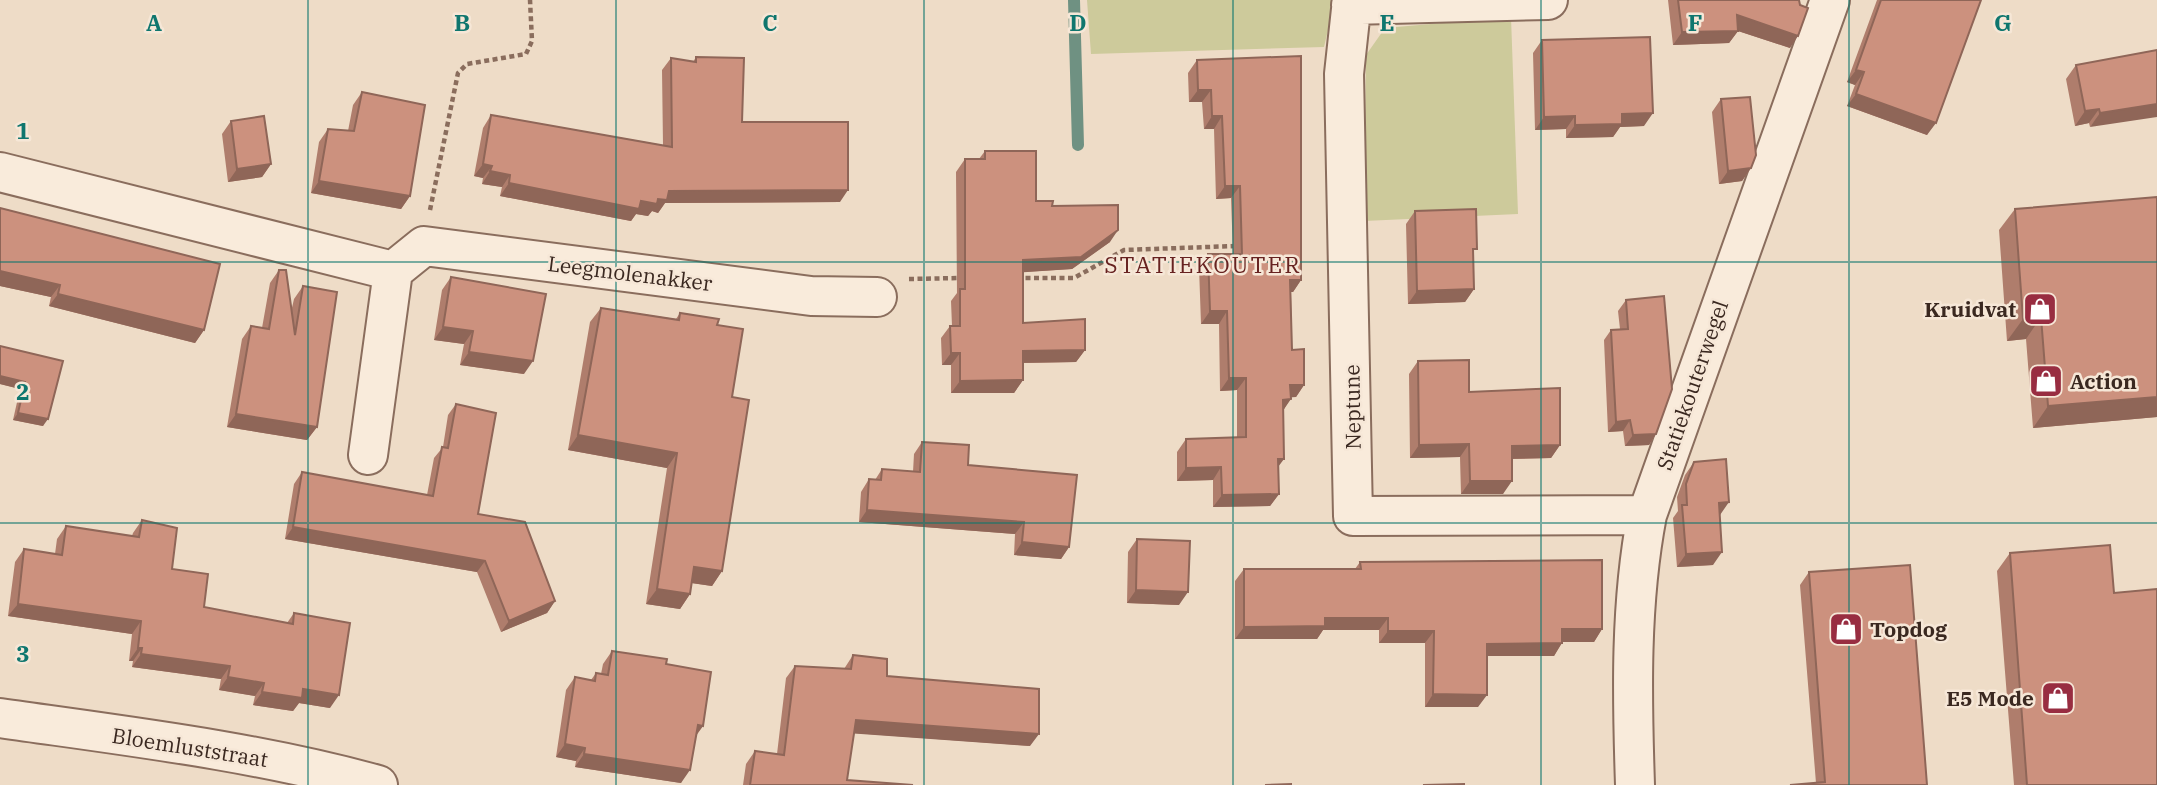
<svg xmlns="http://www.w3.org/2000/svg" width="2157" height="785" viewBox="0 0 2157 785" font-family="'IBM Plex Serif',serif">
	<rect width="100%" height="100%" fill="#eedcc7"/>
	<path fill="#cdca9b" d="M1087,0H1335L1324,47L1091,54Z
		M1511,17L1518,214L1364,221L1366,55L1385,28Z"/>
	<g fill="none" stroke-linecap="round" stroke-linejoin="round">
		<path stroke="#6f9182" stroke-width="12" d="M1074,0L1078,145"/>
		<g stroke="#8a6d5d" stroke-width="42">
			<path id="minor" d="M1352,0L1344,74L1353,516L1647,515
				M1351,5L1548,0
				M0,172L393,271
				M368,455L393,271L424,246L811,296L877,297
				M0,718C126,736 255,751 378,785
				M1635,785C1632,696 1630,603 1647,515L1830,0"/>
		</g>
		<path stroke="#8a6d5d" stroke-width="4.5" stroke-dasharray="5 3.5" stroke-linecap="butt" d="M430,210L458,73L467,64L526,54L532,41L530,0
			M1017,278H1074L1124,250L1236,246
			M909,279L960,278"/>
		<use href="#minor" stroke="#f9ebdb" stroke-width="38"/>
	</g>
	<path fill="#af7d6c" d="M1668,0H1799L1790,48L1738,31L1729,43L1673,45Z
		M1877,0H1981L1927,135L1847,106L1855,85L1847,82Z
		M1542,40L1644,126L1620,127L1613,137L1566,138V129L1535,130L1533,53Z
		M2157,50L2090,127L2089,123L2075,126L2066,79L2076,65Z
		M696,57L742,122L840,202L665,203L658,213L652,211L648,216L636,214L631,221L500,196L502,187L482,184L483,178L474,176L483,128L491,115L663,145L662,70L671,58L693,62Z
		M1197,60L1301,280L1293,292H1291L1292,350L1304,385L1296,397H1291L1283,411L1278,467L1279,494L1270,506L1213,507V480L1177,481V452L1186,439L1237,437V390L1220,391L1219,324H1201L1199,267L1208,254H1233L1231,198L1216,199L1214,129H1204L1202,102H1189L1188,73Z
		M362,92L410,196L401,209L311,193L319,142L328,129L348,131L353,105Z
		M1721,99L1751,168L1742,181L1719,184L1712,112Z
		M231,121L271,164L262,177L228,182L222,134Z
		M985,151L1036,201L1052,206L1110,242L1072,269L1023,272V323L1085,350L1076,362L1023,363V380L1014,393H951V365H942L941,338L950,326H952L951,301L957,293L956,172L965,159H979Z
		M0,208L204,330L195,343L49,306L51,297L0,286Z
		M2015,209L2157,417L2033,428L2026,339L2007,341L1999,230Z
		M1415,211L1473,255L1474,289L1465,302L1408,304L1406,224Z
		M279,270L291,312L294,299L303,286L317,427L307,440L227,427L242,339L251,326L262,328L270,283Z
		M451,277L524,374L460,365L464,344L434,340L442,290Z
		M1626,300L1656,434L1649,445L1625,446L1623,431L1608,432L1604,340L1611,330L1620,329L1618,311Z
		M601,308L676,319L680,313L717,325L732,397L722,571L712,586L692,583L690,594L680,609L646,604L667,468L568,450L590,322Z
		M63,361L43,426L13,420L20,389L0,384Z
		M1418,361L1469,392L1560,445L1551,458L1512,459L1503,494H1461L1460,457L1410,458L1409,374Z
		M456,404L478,514L555,601L547,613L501,632L477,572L285,539L294,484L302,472L427,495L434,458L443,447L448,415Z
		M922,442L968,465L1069,547L1061,559L1014,555L1015,534L859,522L861,492L869,479L875,480L882,469L913,472L914,454Z
		M1694,462L1720,515H1719L1713,565L1677,567L1673,518L1678,511L1677,497L1685,475Z
		M142,520L172,569L204,607L287,623L294,613L330,708L299,703L293,711L253,705L255,696L219,690L221,679L132,667L133,661H129L132,634L8,616L15,562L24,549L55,554L57,539L66,526L132,536L133,533Z
		M1137,539L1179,605L1127,603L1128,552Z
		M2010,553L2114,593L2157,785H2014L1997,571Z
		M1360,562L1602,629L1594,642H1562L1554,656H1487L1478,707H1425V643H1379V630H1323L1317,639H1235V581L1244,569H1355Z
		M1809,572L1927,785L1816,783L1800,585Z
		M612,651L666,664L703,726L696,736L681,783L575,767L576,761L556,757L566,690L575,677L591,680L596,673L601,674L603,664Z
		M853,655L887,676L1030,746L854,733L847,780L913,785H743L746,764L755,751L777,754L786,678L795,666L844,669Z"/>
	<path fill="#8f6658" d="M1737,15L1798,36L1790,48L1738,31L1729,43L1673,45L1682,32Z
		M1856,70L1864,72L1855,85L1847,82Z
		M1198,90H1211L1202,102H1189Z
		M1856,94L1936,123L1927,135L1847,106Z
		M2157,104V117L2090,127L2100,113Z
		M2099,109L2089,123L2075,126L2085,111Z
		M1653,113L1644,126L1620,127L1613,137L1566,138L1575,125L1622,114Z
		M1212,116H1222L1214,129H1204Z
		M1575,116L1566,129L1535,130L1544,117Z
		M271,164L262,177L228,182L237,169Z
		M483,164L492,166L483,178L474,176Z
		M1751,168L1742,181L1719,184L1728,171Z
		M490,171L510,175L502,187L482,184Z
		M319,181L410,196L401,209L311,193Z
		M509,183L641,201L669,191L848,190L840,202L665,203L658,213L652,211L648,216L636,214L631,221L500,196Z
		M1225,186H1240L1231,198L1216,199Z
		M1118,230L1110,242L1072,269L1014,273L1023,260Z
		M0,271L60,285L51,297L0,286Z
		M1290,280H1301L1293,292H1282Z
		M1474,289L1465,302L1408,304L1417,291Z
		M58,294L204,330L195,343L49,306Z
		M1210,311H1227L1219,324H1201Z
		M2041,317L2026,339L2007,341L2023,319Z
		M443,327L473,331L464,344L434,340Z
		M1085,350L1076,362L1014,363L1023,351Z
		M469,352L533,361L524,374L460,365Z
		M951,353H960L951,365H942Z
		M0,376L25,382L20,389L0,384Z
		M1229,378H1246L1237,390L1220,391Z
		M1023,380L1014,393H951L960,381Z
		M1290,385H1304L1296,397L1282,398Z
		M2157,397V417L2033,428L2048,406Z
		M1291,399L1282,412L1283,400Z
		M18,413L48,419L43,426L13,420Z
		M236,414L317,427L307,440L227,427Z
		M1630,420L1623,431L1608,432L1616,422Z
		M1656,434L1649,445L1625,446L1633,435Z
		M578,435L677,453L667,468L568,450Z
		M1469,444L1460,457L1410,458L1419,445Z
		M1560,445L1551,458L1503,459L1512,446Z
		M1278,459H1284L1275,471Z
		M1221,467L1213,480L1177,481L1186,468Z
		M1470,481H1512L1503,494H1461Z
		M1279,494L1270,506L1213,507L1222,495Z
		M1729,502L1720,515L1710,516L1719,503Z
		M867,510L1024,522L1015,534L859,522Z
		M293,527L485,561L477,572L285,539Z
		M1022,542L1069,547L1061,559L1014,555Z
		M1722,552L1713,565L1677,567L1686,554Z
		M694,567L722,571L712,586L684,582Z
		M657,589L690,594L680,609L646,604Z
		M1136,590L1188,592L1179,605L1127,603Z
		M555,601L547,613L501,632L509,621Z
		M18,604L141,621L132,634L8,616Z
		M1325,618H1388L1379,630H1323L1317,639H1235L1244,627Z
		M1562,629H1602L1594,642H1553Z
		M1388,631H1434L1425,643H1379Z
		M1562,643L1554,656H1479L1487,644Z
		M138,648H142L133,661H129Z
		M141,654L230,666L221,679L132,667Z
		M228,677L264,683L255,696L219,690Z
		M303,689L339,695L330,708L299,703L293,711L253,705L262,692Z
		M1433,694L1487,695L1478,707H1425Z
		M856,720L1039,734L1030,746L847,733Z
		M698,725L703,726L693,739Z
		M565,744L585,748L576,761L556,757Z
		M584,754L690,770L681,783L575,767Z"/>
	<path fill="#cc917e" stroke="#8f6658" stroke-width="2" d="M1678,0H1799L1800,5L1808,8L1798,36L1737,15L1738,31L1682,32Z
		M1881,0H1981L1936,123L1856,94L1864,72L1856,70Z
		M1650,37L1653,113L1622,114V124L1575,125V116L1544,117L1542,40Z
		M2157,50V104L2100,113L2099,109L2085,111L2076,65Z
		M1301,56V280H1290L1292,350L1304,349V385H1290L1291,399L1283,400L1284,459H1278L1279,494L1222,495L1221,467L1186,468V439L1246,437V378H1229L1227,311H1210L1208,254H1242L1240,186H1225L1222,116H1212L1211,90H1198L1197,60Z
		M696,57L744,58L742,122H848V190L669,191L667,200L658,199L657,204L641,201L639,209L509,183L510,175L490,171L492,166L483,164L491,115L672,147L671,58L696,62Z
		M362,92L425,105L410,196L319,181L328,129L354,131Z
		M1750,97L1756,155L1751,168L1728,171L1721,99Z
		M264,116L271,164L237,169L231,121Z
		M985,151H1036V201H1053L1052,206L1118,205V230L1081,257L1023,260V323L1085,319V350L1023,351V380L960,381V353H951L950,326H960V289H965V159H985Z
		M2157,197V397L2048,406L2041,317L2023,319L2015,209Z
		M0,208L220,264L204,330L58,294L60,285L0,271Z
		M1476,209L1477,249H1473L1474,289L1417,291L1415,211Z
		M279,270H286L295,335L303,286L337,292L317,427L236,414L251,326L269,329Z
		M451,277L546,294L533,361L469,352L473,331L443,327Z
		M1664,296L1672,389L1656,434L1633,435L1630,420L1616,422L1611,330L1628,329L1626,300Z
		M601,308L679,320L680,313L719,319L717,325L743,329L732,397L749,400L722,571L694,567L690,594L657,589L677,453L578,435Z
		M0,346L63,361L48,419L18,413L25,382L0,376Z
		M1469,360V392L1560,388V445L1512,446V481H1470L1469,444L1419,445L1418,361Z
		M456,404L496,413L478,514L525,522L555,601L509,621L485,561L293,527L302,472L433,496L442,447L448,448Z
		M922,442L969,445L968,465L1077,475L1069,547L1022,542L1024,522L867,510L869,479L881,480L882,469L920,472Z
		M1726,459L1729,502L1719,503L1722,552L1686,554L1682,505H1687L1686,484L1694,462Z
		M142,520L177,528L172,569L208,574L204,607L293,624L294,613L350,623L339,695L303,689L302,698L262,692L264,683L228,677L230,666L141,654L142,648H138L141,621L18,604L24,549L62,555L66,526L139,537Z
		M1137,539L1190,541L1188,592L1136,590Z
		M2110,545L2114,593L2157,589V785H2027L2010,553Z
		M1602,560V629H1562V643L1487,644V695L1433,694L1434,631H1388V618H1325V626L1244,627V569H1361L1360,562Z
		M1910,565L1927,785H1790L1825,782L1809,572Z
		M612,651L667,659L666,664L711,672L703,726L698,725L690,770L584,754L585,748L565,744L575,677L595,681L596,673L608,675Z
		M853,655L887,659V676L1039,689V734L856,720L847,780L913,785H750L755,751L784,755L795,666L851,669Z
		M1291,784V785H1265Z
		M1464,784V785H1423Z"/>
	<path fill="none" stroke="#0f766e" stroke-width="2" stroke-opacity="0.55" d="M308,0V785M616,0V785M924,0V785M1233,0V785M1541,0V785M1849,0V785M0,262H2157M0,523H2157"/>
	<defs>
		<g id="shop-square" transform="scale(1.75)"><rect x="-9" y="-9" width="18" height="18" rx="4" fill="#982d41" stroke="#f6e7d7"/><path d="M-5-2.5h2.3a2.7 3.5 0 0 1 5.4 0H5L5.5 6h-11ZM-1.5-2.5h3a1.5 2.3 0 0 0-3 0Z" fill="#fff"/></g>
	</defs>
	<g fill-rule="evenodd">
		<use href="#shop-square" x="2040" y="309"/>
		<use href="#shop-square" x="2046" y="381"/>
		<use href="#shop-square" x="1846" y="629"/>
		<use href="#shop-square" x="2058" y="698"/>
	</g>
	<g text-anchor="middle" dominant-baseline="central" stroke-width="5" stroke-linejoin="round" paint-order="stroke">
		<g font-size="21" fill="#3a2820" stroke="#f6e7d7">
			<text transform="translate(630 273) rotate(7)">Leegmolenakker</text>
			<text transform="translate(1692 385) rotate(-71)">Statiekouterwegel</text>
			<text transform="translate(1352 407) rotate(-91)">Neptune</text>
			<text transform="translate(190 747) rotate(9)">Bloemluststraat</text>
		</g>
		<g font-size="21" font-weight="bold" fill="#3a2820" stroke="#f6e7d7" text-anchor="end">
			<text x="2016" y="309">Kruidvat</text>
			<text x="2070" y="381" text-anchor="start">Action</text>
			<text x="1870" y="629" text-anchor="start">Topdog</text>
			<text x="2034" y="698">E5 Mode</text>
		</g>
		<g font-size="23" letter-spacing="2" fill="#672220" stroke="#f6e7d7">
			<text x="1203" y="264">STATIEKOUTER</text>
		</g>
	</g>
	<g font-size="23" text-anchor="middle" font-weight="bold" fill="#0f766e" stroke="#f6e7d7" stroke-width="5" stroke-linejoin="round" paint-order="stroke">
		<text x="154" y="31">A</text>
		<text x="462" y="31">B</text>
		<text x="770" y="31">C</text>
		<text x="1078" y="31">D</text>
		<text x="1387" y="31">E</text>
		<text x="1695" y="31">F</text>
		<text x="2003" y="31">G</text>
		<text x="23" y="139">1</text>
		<text x="23" y="400">2</text>
		<text x="23" y="662">3</text>
	</g>
</svg>
